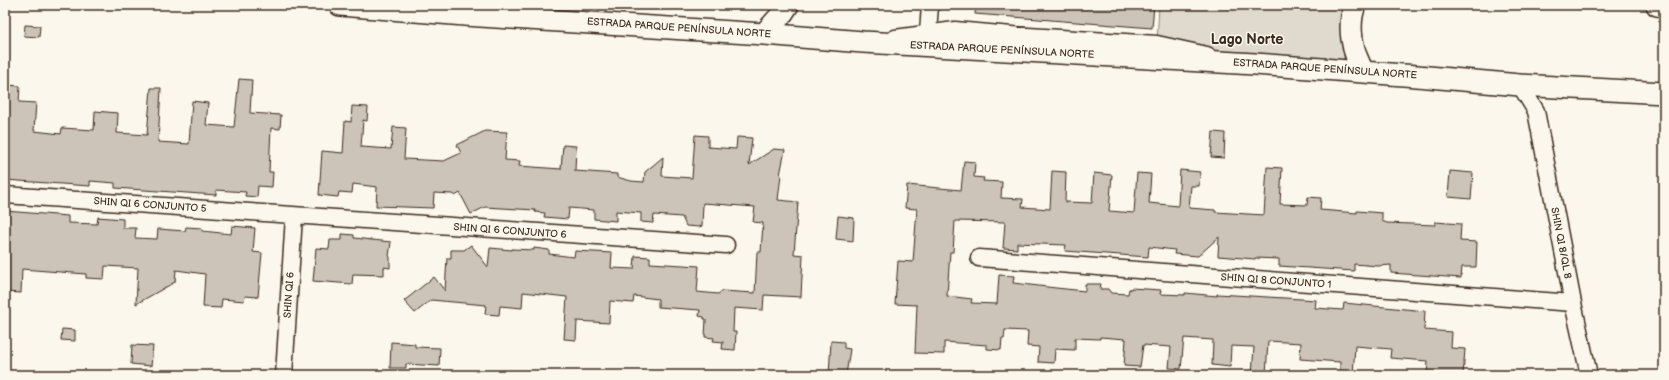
<svg xmlns="http://www.w3.org/2000/svg" width="1669" height="380" viewBox="0 0 1669 380" font-family="'Balsamiq Sans',sans-serif">
	<rect width="100%" height="100%" fill="#fbf7ec"/>
	<filter id="ink" filterUnits="userSpaceOnUse"><feTurbulence type="fractalNoise" baseFrequency=".025" numOctaves="2"/><feDisplacementMap in="SourceGraphic" scale="8" xChannelSelector="R" yChannelSelector="G"/><feConvolveMatrix kernelMatrix="1 2 1 2 8 2 1 2 1" color-interpolation-filters="sRGB"/></filter>
	<g filter="url(#ink)">
		<path fill="#dfd9ce" stroke="#8d8276" d="M1159,5H1344V66L1157,44Z"/>
		<path fill="#ccc4b9" stroke="#3b2a1e" d="M976,5H1154L1152,28L975,14Z
			M25,25L40,26L39,37L24,36Z
			M239,79L252,80L250,113L281,115L280,129L271,128L269,172H273L272,187L258,186L257,197L245,196L246,192L216,190V195L115,188V183L90,181V186L5,180V108L7,85L20,86L19,102L36,103L34,131L61,134L62,128L94,130L95,111L118,113L117,133L147,135L151,88H161L158,142L189,144L192,101L208,103L206,125L234,127Z
			M352,106L368,107L367,121L363,120L361,147L391,149L393,127L406,128L404,159L444,161L461,153L457,145L485,131L507,132L505,160L520,161L519,166L561,169L563,145L576,146L575,171L617,174V177L631,181L644,182L645,172L663,157L662,176L692,178L695,135L708,136V147L736,149L737,137L752,138L749,165L774,149L785,150L780,175H781L778,200L798,202L794,254L803,255L801,297L764,295L763,310L734,308L733,332H736L735,350L722,349L723,342L713,341L714,338L705,337L706,319H704V317L699,316L700,310L658,307V299L634,296L633,303L610,301L609,323L577,321L576,340L564,339L567,297L523,292L522,308L500,306L499,315L485,314L486,305L431,300L415,313L404,301L434,277L445,291L447,258H451V250H464L471,245L488,267L490,248L512,250V249L534,250V248L549,250V254L574,257L575,251L612,253L611,268L634,269L635,256L650,257V263L699,266L697,292L718,294L722,291L755,293L757,252H761L763,223L753,222L755,207L703,203L702,226L699,227L686,226L682,217L654,215L653,223L641,222V213L616,211V221L594,219V210L569,208L568,219L544,217L545,213L535,212V210L485,207L471,214L460,193L455,196L452,194L434,193L433,208L376,206L377,187L353,184L352,193L339,192L338,197L319,195L322,151L343,153L345,121L351,122Z
			M1213,132L1225,133L1224,158L1211,157Z
			M964,161L975,162L974,177L984,178L983,181L1002,182L1001,198L1023,199L1022,207L1050,209L1052,171L1066,172L1065,202L1092,203L1094,173L1112,175L1109,211L1134,213L1137,173L1151,174L1149,203L1178,206L1180,170L1200,172L1199,186H1191L1189,208L1215,210V212L1264,215L1267,167L1282,168L1280,204L1307,205L1308,197L1321,198L1320,210L1357,213V211L1382,213V221L1387,223L1435,225V222L1461,224L1460,241L1477,242L1476,267H1462L1461,278L1391,273V265L1378,266L1354,264V271L1279,266V259L1255,258V259L1218,256L1219,237L1198,256L1174,254L1175,250L1149,247L1148,257L1065,251L1066,245L1017,243V249L1003,248L1005,222L955,221L953,252H950L947,296L972,299L971,303L997,304L999,275L1014,276L1013,283L1056,288L1085,291V284H1101L1100,289H1108L1111,293L1128,294L1129,289H1131V288L1161,290L1160,294L1185,295V293L1217,296V294L1301,299L1316,300L1315,308L1343,310L1344,303L1425,311L1424,330L1452,332L1451,348L1465,349L1463,375H1427L1428,361L1390,358L1391,349L1355,346L1353,375H1340V362L1300,359L1301,343L1268,341L1266,375H1252L1254,347L1231,346L1230,367L1212,365L1213,340L1184,338L1181,369L1169,368L1171,347L1143,345L1140,367L1124,366L1126,339L1100,337V339L1075,338V350L1055,349L1054,363L1038,362L1039,347L1027,346L1028,331L1005,330L1004,339L1002,338L1001,350L987,349V345L944,342V354L915,353L917,305L895,304L898,261L913,262L917,209L905,208L907,185L961,190Z
			M1450,171L1473,173L1471,199L1448,197Z
			M5,211L68,216V223L97,224L98,217L123,219V228H136L135,238L157,239L158,229L185,231L186,227L202,228V231L231,234L232,226L255,228L253,252L262,253L258,297L245,296L244,301L222,299L221,308L203,307L205,274L176,270L175,282L136,304L138,268L105,266L104,279L86,278V274L22,269L21,293L6,292Z
			M838,216L854,218L853,241L836,239Z
			M342,234L354,235V238L391,242L389,256L390,257V268L384,267V275L353,274L352,284L313,281L316,248L329,249L330,240H342Z
			M62,329L75,330V341L61,340Z
			M831,341L844,342V348L850,349L846,375H829Z
			M391,342L415,344V347L440,348L439,366L406,364V368H390Z
			M132,345L153,346L151,366L131,364Z"/>
		<g fill="none" stroke-linecap="round" stroke-linejoin="round">
			<g stroke="#3b2a1e" stroke-width="19">
				<path id="minor" d="M928,33L930,5
					M895,38L955,30L1012,35L1157,44L1207,55
					M1520,85L1536,111L1573,303L1589,375
					M5,195L726,245
					M979,258L1573,303
					M284,375L294,216"/>
			</g>
			<g stroke="#3b2a1e" stroke-width="24">
				<path id="major" d="M340,5L465,15L764,34L863,42L1255,64L1417,76L1520,85L1664,93
					M1355,5C1347,26 1352,53 1364,72
					M1657,5L1664,6
					M764,34L782,14L788,5"/>
			</g>
			<use href="#minor" stroke="#fbf7ec" stroke-width="16"/>
			<use href="#major" stroke="#fbf7ec" stroke-width="21"/>
		</g>
	</g>
	<g text-anchor="middle" dominant-baseline="central" stroke-width="3" stroke-linejoin="round" paint-order="stroke">
		<g font-size="10" fill="#3b2a1e" stroke="#fbf7ec">
			<text transform="translate(679 28) rotate(4)">ESTRADA PARQUE PENÍNSULA NORTE</text>
			<text transform="translate(1002 50) rotate(3)">ESTRADA PARQUE PENÍNSULA NORTE</text>
			<text transform="translate(1325 69) rotate(4)">ESTRADA PARQUE PENÍNSULA NORTE</text>
			<text transform="translate(150 205) rotate(4)">SHIN QI 6 CONJUNTO 5</text>
			<text transform="translate(510 231) rotate(4)">SHIN QI 6 CONJUNTO 6</text>
			<text transform="translate(1561 243) rotate(79)">SHIN QI 8/QL 8</text>
			<text transform="translate(1276 281) rotate(4)">SHIN QI 8 CONJUNTO 1</text>
			<text transform="translate(289 295) rotate(-86)">SHIN QI 6</text>
		</g>
		<g font-size="14" font-weight="bold" fill="#3b2a1e" stroke="#fbf7ec">
			<text x="1247" y="39">Lago Norte</text>
		</g>
	</g>
	<rect width="1669" height="380" fill="none" stroke="#fbf7ec" stroke-width="20"/>
	<rect x="10" y="10" width="1649" height="360" fill="none" stroke="#3b2a1e" stroke-width="1.5" filter="url(#ink)"/>
</svg>
